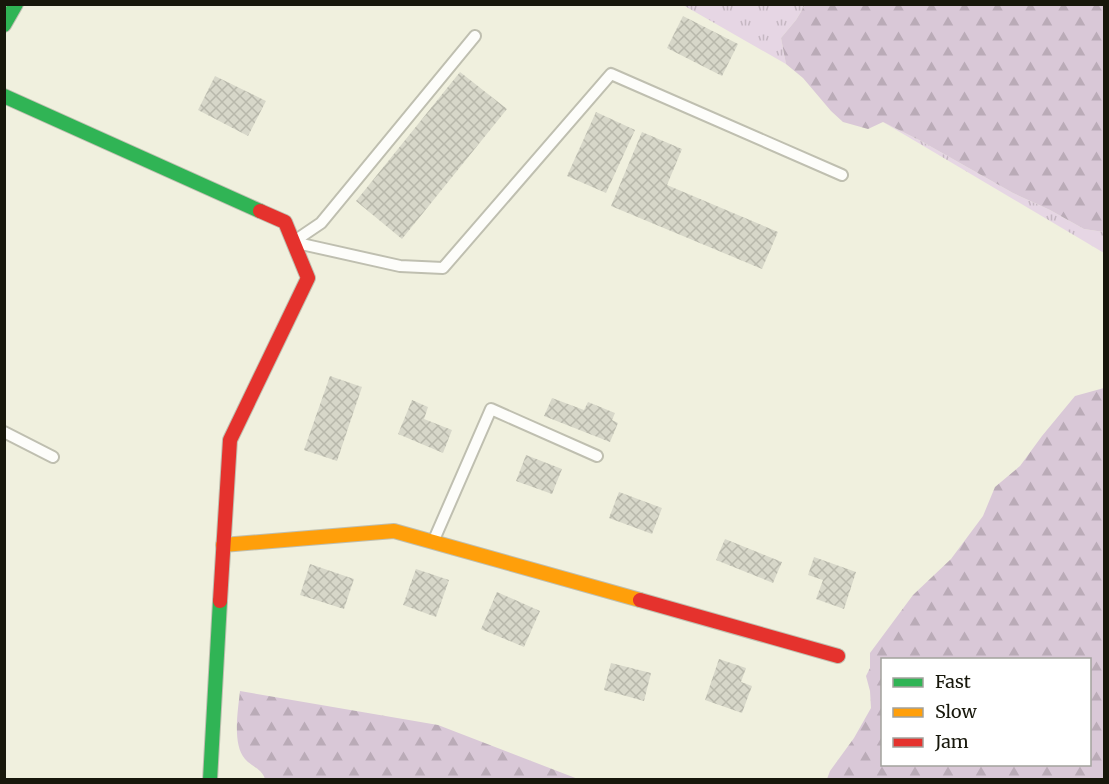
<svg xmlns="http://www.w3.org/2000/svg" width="1109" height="784" viewBox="0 0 1109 784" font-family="Merriweather,serif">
	<defs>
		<pattern id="grass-tufts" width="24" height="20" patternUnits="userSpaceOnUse" patternTransform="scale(1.5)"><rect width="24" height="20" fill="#e6d6e4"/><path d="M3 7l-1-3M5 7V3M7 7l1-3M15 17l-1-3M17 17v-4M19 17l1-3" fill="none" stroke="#c5b7c2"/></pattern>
		<pattern id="forest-firs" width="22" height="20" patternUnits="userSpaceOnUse" patternTransform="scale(1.5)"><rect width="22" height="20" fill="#d9c8d7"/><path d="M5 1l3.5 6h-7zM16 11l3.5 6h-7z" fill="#baabb7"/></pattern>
		<pattern id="building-cross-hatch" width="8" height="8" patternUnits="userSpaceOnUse" patternTransform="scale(1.5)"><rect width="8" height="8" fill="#d7d7c9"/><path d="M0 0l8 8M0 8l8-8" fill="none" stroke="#b8b8ab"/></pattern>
	</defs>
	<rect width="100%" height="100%" fill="#f0f0de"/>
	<path fill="url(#grass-tufts)" d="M683,5H805L796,20L781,38L786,64Z
		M883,122L921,141L1013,193L1050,210L1084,229L1104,232V253Z"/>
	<path fill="url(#forest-firs)" fill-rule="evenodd" d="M805,5H1104V232L1084,229L1050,210L1013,193L921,141L883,122L868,129L843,122L831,111L803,78L786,64L781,38L796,20Z
		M1104,388V779H827L830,771L854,738L871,708L870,691L866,676L870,668V653L913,595L951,559L983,516L995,487L1020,466L1042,436L1075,396ZM882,660H1090V764H882Z
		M240,691L438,725L578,779H265C262,769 251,766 245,759C232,744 238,710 240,691Z"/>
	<path fill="url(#building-cross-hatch)" d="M683,16L738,44L722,76L667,48Z
		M460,72L507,109L402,239L356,201Z
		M215,76L266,101L248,136L198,110Z
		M596,112L635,130L606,193L567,176Z
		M642,132L682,149L667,185L778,232L762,269L611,206Z
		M330,376L362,387L337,461L304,450Z
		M552,398L584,410L588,402L615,413L612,420L618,423L610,442L544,416Z
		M412,400L428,407L424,419L452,430L443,453L398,434Z
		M526,455L562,469L552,494L516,481Z
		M619,492L662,508L652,534L609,518Z
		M725,539L782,562L773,583L716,560Z
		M814,557L856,572L844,609L816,599L823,580L808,575Z
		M310,564L354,579L344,609L300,595Z
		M416,569L449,580L436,617L403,605Z
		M497,592L540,611L524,647L481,629Z
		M719,659L746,668L741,682L752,686L742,713L705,700Z
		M611,663L651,673L644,701L604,690Z"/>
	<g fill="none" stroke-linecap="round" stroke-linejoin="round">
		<g stroke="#bfbfb0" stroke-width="14">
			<path id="lane" d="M293,242L321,223L475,36
				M297,243L400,266L443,268L611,74L842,175
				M4,432L53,457
				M433,542L491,409L597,456"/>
		</g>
		<g stroke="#bfbfb0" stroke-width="16">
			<path id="fast" d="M4,25L16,4
				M4,96L260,211
				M210,780L220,601"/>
		</g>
		<g stroke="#bfbfb0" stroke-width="16">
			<path id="slow" d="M223,545L394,531L640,600"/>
		</g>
		<g stroke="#bfbfb0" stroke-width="16">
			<path id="jam" d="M640,600L838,656
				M220,601L230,440L308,278L285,222L260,211"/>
		</g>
		<use href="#lane" stroke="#fdfdfa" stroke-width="10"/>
		<use href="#fast" stroke="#30b455" stroke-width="14"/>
		<use href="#slow" stroke="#ff9f0a" stroke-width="14"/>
		<use href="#jam" stroke="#e5322d" stroke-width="14"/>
	</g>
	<rect width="1109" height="784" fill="none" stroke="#17170b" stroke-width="12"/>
	<rect x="881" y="658" width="210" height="108" fill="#ffffff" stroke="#a2a29d" stroke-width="1.5"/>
	<rect x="893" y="678" width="30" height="9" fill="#30b455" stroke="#a2a29d" stroke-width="1.5"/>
	<text x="935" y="688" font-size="18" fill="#17170b">Fast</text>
	<rect x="893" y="708" width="30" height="9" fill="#ff9f0a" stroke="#a2a29d" stroke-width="1.5"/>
	<text x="935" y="718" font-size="18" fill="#17170b">Slow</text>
	<rect x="893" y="738" width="30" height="9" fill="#e5322d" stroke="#a2a29d" stroke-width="1.5"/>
	<text x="935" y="748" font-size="18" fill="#17170b">Jam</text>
</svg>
